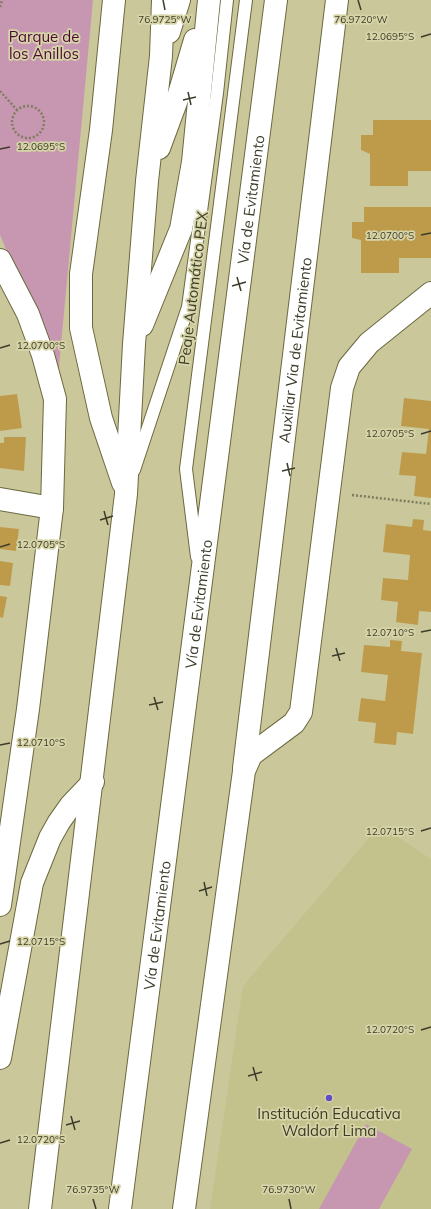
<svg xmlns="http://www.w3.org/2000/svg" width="431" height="1209" viewBox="0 0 431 1209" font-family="Mulish,sans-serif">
	<rect width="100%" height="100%" fill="#cac89b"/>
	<path fill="#c3c18c" d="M380,825L431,859V1209H210L243,986Z"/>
	<path fill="#c797b1" d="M0,0H93L57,388L34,316L0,235Z
		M366,1124L412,1149L379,1209H319Z"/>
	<path fill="#be9b4b" d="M373,120H431V171H408V186H370V154L361,150V135H373Z
		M364,207H431V258H399V273H361V240L352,238V222H364Z
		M17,394L22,428L0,431V396Z
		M404,398L431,401V498L414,496L416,476L399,475L402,452L426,454L429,429L401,426Z
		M4,437H26L24,471L0,468V443H4Z
		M413,519L424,520L423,530L431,531V612L419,611L418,625L396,622L398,602L381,600L383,578L408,580L410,555L383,552L386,524L412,527Z
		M0,527L19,529L16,551L0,549Z
		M0,561L13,563L10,586L0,585Z
		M0,596L7,597L3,618L0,617Z
		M390,640L402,641L401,651L422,653L413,734L397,732L396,745L374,743L376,723L358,721L361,698L385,701L388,675L361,672L364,645L390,647Z"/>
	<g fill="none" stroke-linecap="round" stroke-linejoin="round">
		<g stroke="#6b693f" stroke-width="14">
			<path id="service" d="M134,470L188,307L217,93L227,0
				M197,557L186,469L246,0"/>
		</g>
		<g stroke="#6b693f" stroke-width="24">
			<g id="minor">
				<path d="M0,499L52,508"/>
				<path id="s1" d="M244,768L337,0"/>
				<path d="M184,1209L244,771L251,755L294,723L301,712L342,388L349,367L369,343L431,293"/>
			</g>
		</g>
		<g stroke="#6b693f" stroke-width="24">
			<path id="tertiary" d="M0,260L28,314L43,355L55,399L52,508L28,709L0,905"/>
		</g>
		<g stroke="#6b693f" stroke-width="24">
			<g id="motorway">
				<path d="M114,0L101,130L81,274V328L101,418L123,483"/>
				<path d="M169,32L179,0"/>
				<path d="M159,148L179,94L195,40"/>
				<path d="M142,325L181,229L193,162L209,0"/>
				<path d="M0,1058L32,883L50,838L59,822L71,805L93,782"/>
				<path d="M40,1209L126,494L134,344L147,181L161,56L163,0"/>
				<path id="s2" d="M120,1209L276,0"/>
			</g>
		</g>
		<path stroke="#7e7d5e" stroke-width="2.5" stroke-dasharray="2 2" stroke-linecap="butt" d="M0,7L2,0
			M0,91L17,110
			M12 122a16 16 0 1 1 32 0a16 16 0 1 1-32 0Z
			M352,495L431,504"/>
		<use href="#service" stroke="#fff" stroke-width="12"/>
		<use href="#minor" stroke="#fff" stroke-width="22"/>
		<use href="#tertiary" stroke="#fff" stroke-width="22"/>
		<use href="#motorway" stroke="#fff" stroke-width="22"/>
	</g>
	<path fill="none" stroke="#3d3c2a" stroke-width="1.5" d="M163,0L165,10M358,0L361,10M421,37L431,34M188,92L191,105M183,100L196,97M0,149L10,147M421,235L431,233M237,277L241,291M232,286L246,282M0,348L10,345M421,434L431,431M287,463L290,476M282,471L295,468M104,511L108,525M100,520L113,516M0,547L10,544M421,632L431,630M336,648L340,661M332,656L345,653M154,697L158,710M149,705L163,702M0,745L10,743M421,831L431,828M204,882L207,896M199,891L212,887M0,944L10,941M421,1030L431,1027M253,1067L257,1081M248,1076L262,1072M71,1116L75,1130M66,1125L80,1121M0,1143L10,1140M93,1199L96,1209M289,1199L291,1209"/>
	<circle fill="#614dc6" stroke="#d7d5a8" stroke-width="1.5" cx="329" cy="1098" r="4"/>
	<g text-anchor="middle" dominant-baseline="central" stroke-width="3.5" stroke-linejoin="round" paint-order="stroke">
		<g font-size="15" fill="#4d0936" stroke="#d7d5a8">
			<text x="44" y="36">Parque de<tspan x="44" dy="17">los Anillos</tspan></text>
		</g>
		<g font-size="15" fill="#3d3c2a" stroke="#d7d5a8">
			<text stroke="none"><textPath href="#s2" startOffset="1018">Vía de Evitamiento</textPath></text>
			<text transform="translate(193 288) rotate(-83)">Peaje Automático PEX</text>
			<text stroke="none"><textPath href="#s1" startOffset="421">Auxiliar Via de Evitamiento</textPath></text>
			<text stroke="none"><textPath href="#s2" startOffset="610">Vía de Evitamiento</textPath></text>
			<text stroke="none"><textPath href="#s2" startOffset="286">Vía de Evitamiento</textPath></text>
		</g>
		<g font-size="15" fill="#3d3c2a" stroke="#d7d5a8">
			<text x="329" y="1113">Institución Educativa<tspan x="329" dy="17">Waldorf Lima</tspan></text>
		</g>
	</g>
	<g font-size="10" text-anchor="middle" fill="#3d3c2a" stroke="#d7d5a8" stroke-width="3.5" stroke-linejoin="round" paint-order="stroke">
		<text x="165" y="23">76.9725°W</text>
		<text x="361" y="23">76.9720°W</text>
		<text x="390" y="40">12.0695°S</text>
		<text x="41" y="150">12.0695°S</text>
		<text x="390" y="239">12.0700°S</text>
		<text x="41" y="349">12.0700°S</text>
		<text x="390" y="437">12.0705°S</text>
		<text x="41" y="548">12.0705°S</text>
		<text x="390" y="636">12.0710°S</text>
		<text x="41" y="746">12.0710°S</text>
		<text x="390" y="835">12.0715°S</text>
		<text x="41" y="945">12.0715°S</text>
		<text x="390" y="1033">12.0720°S</text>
		<text x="41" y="1143">12.0720°S</text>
		<text x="93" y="1193">76.9735°W</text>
		<text x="289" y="1193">76.9730°W</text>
	</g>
</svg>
